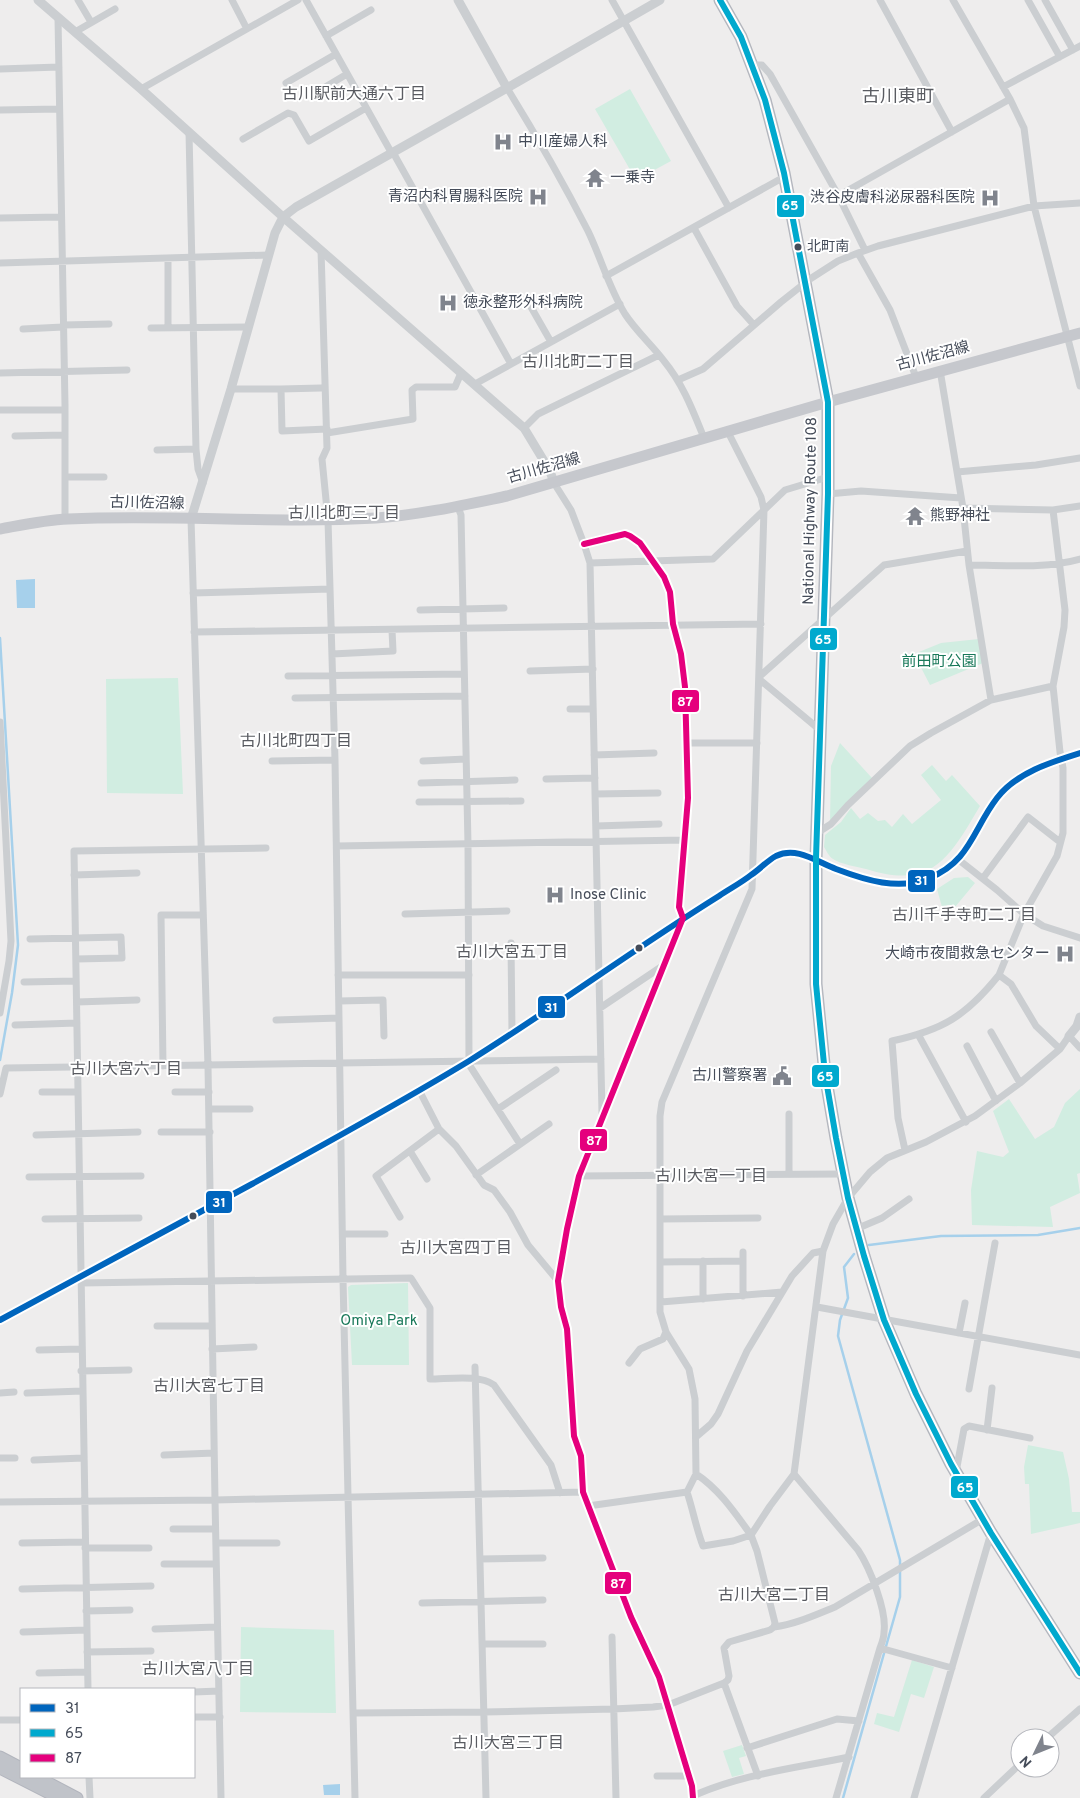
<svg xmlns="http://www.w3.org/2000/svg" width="1080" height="1798" viewBox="0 0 1080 1798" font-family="Overpass,'Noto Sans JP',sans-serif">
	<rect width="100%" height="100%" fill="#eeeded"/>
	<path fill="#d1ede1" d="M630,89L671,161L636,180L595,109Z
		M979,639L983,663L930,685L914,654L941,643Z
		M178,678L183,794L107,793L106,679Z
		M840,743L872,778L830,822L831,766Z
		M932,765L946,781L952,775L980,806C949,858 933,890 866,869C858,867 840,864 833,859C829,857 826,850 824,847L825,835L841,822L851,808L860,819L868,813L878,821L885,820L892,827L903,814L912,824L941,800L921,775Z
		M968,877L975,883L955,907L948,905L942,907L937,889L954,878Z
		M1080,1089V1173L1077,1174L1080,1193L1050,1207L1053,1227L972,1225L971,1190L977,1151L1003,1157L1009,1152L993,1111L1009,1099L1035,1139L1054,1127L1065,1103Z
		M408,1283L409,1365H352L348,1287L351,1285Z
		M1028,1445L1063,1452L1069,1479L1072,1512H1080V1523L1031,1534L1029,1484H1025L1024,1467Z
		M241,1627L334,1630L336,1713L240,1712Z
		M912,1660L934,1667L924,1698L911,1694L899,1732L874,1724L877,1713L894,1717Z
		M742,1745L746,1756L739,1758L744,1774L732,1777L723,1751Z"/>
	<path fill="#a6d0eb" d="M35,579V608H17L16,580Z
		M340,1784V1795H324L323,1785Z"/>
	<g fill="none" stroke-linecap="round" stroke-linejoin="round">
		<path stroke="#a6d0eb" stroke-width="2.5" d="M0,638L18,945L12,993L0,1060
			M869,1245L941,1236L1038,1235L1080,1228
			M843,1798L900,1597V1560L838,1336L840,1320L848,1298L844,1267L854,1254"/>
		<g stroke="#b2b5bd" stroke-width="13">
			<path id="trunk" d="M720,0L741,37L765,100L784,173L828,402V494L816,858V984L825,1074L836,1138L848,1198L864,1256L884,1320L916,1394L951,1464L991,1533L1080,1673
				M0,1757L21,1768
				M0,1768L59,1798
				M37,1777L77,1798"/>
		</g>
		<path stroke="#cbced1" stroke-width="7" d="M78,0L91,22
			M232,0L247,29
			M306,0L391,152L395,156L511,364
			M612,0L729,208
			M880,0L952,132
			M953,0L1010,99L1024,128L1034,206L1080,386
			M1028,0L1060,57
			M1045,0L1073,50
			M58,18L65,405V519
			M75,32L115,9
			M326,36L371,10
			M751,65H762L770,74L838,195L865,250
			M0,69L59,67
			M286,83L336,54
			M1003,87L1080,46
			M507,88C536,135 563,182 588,231C601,258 609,288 625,314C636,331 652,345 664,361C683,384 693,411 704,438
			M141,89L298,0
			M312,95L347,74
			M0,110L59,109
			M189,132L196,449L198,469L203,483
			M243,139L288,113L294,115L309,141L366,108
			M838,196L1010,99
			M0,218L61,217
			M694,228L737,306L754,325
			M321,250L327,448L322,459L328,520L335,760L343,1279L355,1798
			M858,253L890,310L916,377
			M168,258V328
			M0,263L268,255
			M606,276L784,177
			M527,300L551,342
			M63,325L109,324
			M151,328L248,327
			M23,329L63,327
			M940,370L963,508L969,565L991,700
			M0,373L127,370
			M678,380L703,369L781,302L810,279L838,261L858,253L878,246L1034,206L1080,203
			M475,384L620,304
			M231,389H281L282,431L327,429
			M281,389L321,388
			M0,410H65
			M524,428L538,414L659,355
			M327,433L413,419L412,390L416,387H455L461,373
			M15,436L65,435
			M157,450L196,449
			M957,472L1036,465L1080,458
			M65,477H104
			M554,483L571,510L584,544L590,563L602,1113
			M828,494L861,491L961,498
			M458,507L461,515L468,844L469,1060L470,1066L520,1144
			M963,508L1053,510L1080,506
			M1053,510L1065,610L1064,627L1053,686L1060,752L1063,768V833L1057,856L1024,914L999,975L1011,984L1036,1026L1060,1049
			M191,519L208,1066L215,1500L221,1798
			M584,544L625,534L630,536L640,543L664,577L670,592L673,624L681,654L685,687L688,798L679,907L683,918L579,1176L567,1229L558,1281L561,1307L567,1329L574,1436L581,1456L583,1492L631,1617L659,1677L692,1786L693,1798
			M590,563L713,559L785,490L828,477
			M969,565C1005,565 1045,569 1080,559
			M193,593L330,589
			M420,610L504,608
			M194,632L761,624
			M332,654L393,651L392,630
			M530,671L593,669
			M288,676L464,674
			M759,677L884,565L967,551
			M759,679L820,730
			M295,698L465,696
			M570,709H593
			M0,722L11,941L9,961L0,1013
			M687,743H757
			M594,755L654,753
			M272,761L335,760
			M423,761L466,759
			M546,779L595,778
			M421,783L515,780
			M595,794L658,793
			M419,802L521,801
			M596,826L659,824
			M817,833L831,824L848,805L910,746L931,733L991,700L1053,686
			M337,846L685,840
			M959,860L997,890L1024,914L1043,926L1080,938
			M74,875L137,873
			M983,878L1028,817L1060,842
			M405,914L507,911
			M30,939L121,937L122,958L76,959
			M511,943L512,1033
			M338,975H469
			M24,982L76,981
			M339,1001L383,1000L384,1036
			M77,1002L137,1000
			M600,1008L664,965
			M276,1020L339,1018
			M15,1025L77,1023
			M991,1032L1020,1083
			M919,1036L966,1122
			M967,1046L996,1101
			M163,1066L161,915H203
			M419,1090L439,1129L456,1146L484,1185L494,1190L510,1212L528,1245L558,1281
			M42,1092H78
			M175,1092H209
			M0,1094L6,1068L601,1059
			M209,1109H250
			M498,1109L556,1070
			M161,1132H210
			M36,1135L138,1132
			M905,1150L898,1118L892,1041C943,1030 966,1016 999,975
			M410,1151L427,1179
			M789,1174V1114
			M476,1175L549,1124
			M579,1176L843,1174
			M29,1177L141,1176
			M400,1217L376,1176L439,1129
			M45,1219L139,1218
			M661,1219L758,1218
			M856,1229L882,1218L909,1199
			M343,1234H385
			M743,1252V1296
			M661,1262L743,1261
			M81,1283L411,1278L430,1308V1379C448,1379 480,1374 494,1385L551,1465L560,1493
			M703,1299V1261
			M661,1302L782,1292
			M817,1307L1080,1355
			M157,1326H212
			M959,1333L965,1303
			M212,1349L254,1347
			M39,1350L81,1349
			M629,1363L640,1349L663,1339L666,1332
			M475,1367L486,1798
			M81,1371L129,1370
			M969,1389L995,1243
			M0,1393L14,1392
			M27,1393L82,1391
			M987,1430L992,1388
			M697,1436L711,1424L718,1414L747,1351L792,1276L813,1253L823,1251
			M164,1455L214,1453
			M0,1458H15
			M34,1460L83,1458
			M956,1472L964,1429L969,1426L1030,1438
			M794,1474L858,1550C870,1568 887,1611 884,1632C884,1637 882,1643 880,1648L836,1798
			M687,1492C693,1510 696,1528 703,1546L733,1541L751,1535C735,1513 719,1489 696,1474
			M0,1502L215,1500L583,1492
			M588,1506L687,1492L696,1474L695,1399L689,1369L666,1332L660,1312V1116L662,1102L752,889L764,510L761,497L728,432
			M173,1529H215
			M22,1543L85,1542
			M216,1543H277
			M85,1548H149
			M480,1559L543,1558
			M164,1564H216
			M22,1589L151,1586
			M422,1603L543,1600
			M86,1611L130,1610
			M774,1627C796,1624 815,1615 835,1607L983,1519
			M155,1629L217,1627
			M23,1632L86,1630
			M612,1637L616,1798
			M482,1644H543
			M880,1648L952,1668
			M87,1652L151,1651
			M39,1673L87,1672
			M724,1683L758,1776
			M88,1689L74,851L266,848
			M194,1692L219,1691
			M354,1713L484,1712L613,1709L653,1707L668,1705L724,1683L728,1680L729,1676L724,1648L729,1642L770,1630L774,1627L775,1623L757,1551L751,1535L770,1506L794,1474L823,1251L833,1224L848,1198L870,1172L887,1158L926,1142L975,1116L1020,1083L1060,1049L1069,1036L1080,1048
			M194,1717H220
			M0,1720H21
			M1047,1738L1080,1709
			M747,1748L837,1719L859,1721
			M657,1776H689
			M89,1777L90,1798
			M693,1796C741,1774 797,1768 849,1757
			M914,1798L991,1533
			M984,1798L1020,1764"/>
		<path stroke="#cbced1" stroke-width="9" d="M38,0L141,89L283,217L524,428L550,471L554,483
			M458,0L507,88
			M191,519L231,389L275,233L283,217L296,207L507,88L660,0
			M1069,1036L1077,1026L1080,1017
			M0,1320C84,1275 168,1229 252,1184C325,1144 398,1104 469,1061C554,1008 634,949 719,896C729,889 741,883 751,875C760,869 767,861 776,856C797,846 817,862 836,869C865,880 899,891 929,878C970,862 973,829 997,798C1016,773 1051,762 1080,753"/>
		<path stroke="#c6c8cd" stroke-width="11" d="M0,529C22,525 45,520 68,519C170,514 273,524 376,518C420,515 464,505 507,496L828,402L1080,333"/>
		<use href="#trunk" stroke="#c0c3c9" stroke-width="11"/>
		<g stroke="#fff" stroke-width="10">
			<path id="bus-1" d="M0,1320C84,1275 168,1229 252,1184C325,1144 398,1104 469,1061C554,1008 634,949 719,896C729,889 741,883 751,875C760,869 767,861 776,856C797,846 817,862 836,869C865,880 899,891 929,878C970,862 973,829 997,798C1016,773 1051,762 1080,753"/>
		</g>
		<g stroke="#fff" stroke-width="10">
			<path id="bus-2" d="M720,0L741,37L765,100L784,173L828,402V494L816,858V984L825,1074L836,1138L848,1198L864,1256L884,1320L916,1394L951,1464L991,1533L1080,1673"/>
		</g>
		<g stroke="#fff" stroke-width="10">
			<path id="bus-3" d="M584,544L625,534L630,536L640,543L664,577L670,592L673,624L681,654L685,687L688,798L679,907L683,918L579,1176L567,1229L558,1281L561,1307L567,1329L574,1436L581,1456L583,1492L631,1617L659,1677L692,1786L693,1798"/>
		</g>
		<use href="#bus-1" stroke="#0065bd" stroke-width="6"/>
		<use href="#bus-2" stroke="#00a9ce" stroke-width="6"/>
		<use href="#bus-3" stroke="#e5007d" stroke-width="6"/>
	</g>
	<defs>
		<g id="hospital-bare" transform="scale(1.5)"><path d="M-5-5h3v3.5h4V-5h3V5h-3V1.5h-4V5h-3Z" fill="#80848d" stroke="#fff" stroke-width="2.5" paint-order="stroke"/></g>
		<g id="temple-bare" transform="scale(1.5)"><path d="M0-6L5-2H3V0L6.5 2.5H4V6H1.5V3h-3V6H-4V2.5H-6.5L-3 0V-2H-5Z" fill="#80848d" stroke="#fff" stroke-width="2.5" paint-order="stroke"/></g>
		<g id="civic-bare" transform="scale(1.5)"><path d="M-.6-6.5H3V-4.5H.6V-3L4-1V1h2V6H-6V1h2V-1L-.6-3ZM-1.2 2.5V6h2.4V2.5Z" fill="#80848d" stroke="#fff" stroke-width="2.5" paint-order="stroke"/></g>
	</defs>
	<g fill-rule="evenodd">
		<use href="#hospital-bare" x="503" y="142"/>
		<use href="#temple-bare" x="595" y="178"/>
		<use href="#hospital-bare" x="538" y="197"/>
		<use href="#hospital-bare" x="990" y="198"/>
		<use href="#hospital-bare" x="448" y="303"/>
		<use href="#temple-bare" x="915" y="516"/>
		<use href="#hospital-bare" x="555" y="895"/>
		<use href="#hospital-bare" x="1065" y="954"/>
		<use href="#civic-bare" x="782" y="1076"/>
	</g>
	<g fill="#454c59" stroke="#fff" stroke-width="2">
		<circle cx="798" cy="247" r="4.5"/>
		<circle cx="639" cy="948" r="4.5"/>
		<circle cx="193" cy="1216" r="4.5"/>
	</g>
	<g text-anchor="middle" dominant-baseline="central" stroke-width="4" stroke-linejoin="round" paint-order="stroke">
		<g font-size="14" fill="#454c59" stroke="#fff" text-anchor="start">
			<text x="807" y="247">北町南</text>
		</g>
		<g font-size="15" fill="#454c59" stroke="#fff" text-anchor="start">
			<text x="518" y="142">中川産婦人科</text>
			<text x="610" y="178">一乗寺</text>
			<text x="523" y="197" text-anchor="end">青沼内科胃腸科医院</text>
			<text x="975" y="198" text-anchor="end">渋谷皮膚科泌尿器科医院</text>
			<text x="463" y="303">徳永整形外科病院</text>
			<text x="930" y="516">熊野神社</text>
			<text x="570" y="895">Inose Clinic</text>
			<text x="1050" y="954" text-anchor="end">大崎市夜間救急センター</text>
			<text x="767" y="1076" text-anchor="end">古川警察署</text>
		</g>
		<g font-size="15" fill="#454c59" stroke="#fff">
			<text transform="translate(933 357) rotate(-15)">古川佐沼線</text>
			<text transform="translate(544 469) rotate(-16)">古川佐沼線</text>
			<text transform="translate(147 504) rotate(1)">古川佐沼線</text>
			<text transform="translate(811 511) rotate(-89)">National Highway Route 108</text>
		</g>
		<g font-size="15" fill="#187859" stroke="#fff">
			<text x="939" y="662">前田町公園</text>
			<text x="379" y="1321">Omiya Park</text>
		</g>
		<g font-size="16" fill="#595b61" stroke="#fff">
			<text x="354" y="95">古川駅前大通六丁目</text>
			<text x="578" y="363">古川北町二丁目</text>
			<text x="344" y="514">古川北町三丁目</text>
			<text x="296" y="742">古川北町四丁目</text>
			<text x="964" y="916">古川千手寺町二丁目</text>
			<text x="512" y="953">古川大宮五丁目</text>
			<text x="126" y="1070">古川大宮六丁目</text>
			<text x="711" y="1177">古川大宮一丁目</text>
			<text x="456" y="1249">古川大宮四丁目</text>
			<text x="209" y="1387">古川大宮七丁目</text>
			<text x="774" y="1596">古川大宮二丁目</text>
			<text x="198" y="1670">古川大宮八丁目</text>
			<text x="508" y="1744">古川大宮三丁目</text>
		</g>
		<g font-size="18" fill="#595b61" stroke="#fff">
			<text x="898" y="97">古川東町</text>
		</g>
	</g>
	<g stroke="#fff" stroke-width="2">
		<rect x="776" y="194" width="29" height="24" rx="5" fill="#00a9ce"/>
		<rect x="809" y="627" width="29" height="24" rx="5" fill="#00a9ce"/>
		<rect x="671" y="689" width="29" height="24" rx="5" fill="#e5007d"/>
		<rect x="907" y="869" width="29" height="24" rx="5" fill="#0065bd"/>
		<rect x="537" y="995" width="29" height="24" rx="5" fill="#0065bd"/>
		<rect x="811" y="1064" width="29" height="24" rx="5" fill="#00a9ce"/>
		<rect x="579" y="1128" width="29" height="24" rx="5" fill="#e5007d"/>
		<rect x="205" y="1190" width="28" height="24" rx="5" fill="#0065bd"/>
		<rect x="950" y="1475" width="29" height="24" rx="5" fill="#00a9ce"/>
		<rect x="604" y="1571" width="28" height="24" rx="5" fill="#e5007d"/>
	</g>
	<g font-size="14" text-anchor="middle" font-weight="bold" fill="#fff">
		<text x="790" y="210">65</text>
		<text x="823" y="644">65</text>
		<text x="685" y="706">87</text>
		<text x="921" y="885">31</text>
		<text x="551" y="1012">31</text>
		<text x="825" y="1081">65</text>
		<text x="594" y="1145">87</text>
		<text x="219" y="1207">31</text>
		<text x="965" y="1492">65</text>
		<text x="618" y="1588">87</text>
	</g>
	<rect x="20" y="1688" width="175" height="90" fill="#ffffff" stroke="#b5b7bd"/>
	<rect x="30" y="1704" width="25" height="8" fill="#0065bd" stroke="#b5b7bd"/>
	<text x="65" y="1713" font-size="15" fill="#454c59">31</text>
	<rect x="30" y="1729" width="25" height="8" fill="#00a9ce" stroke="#b5b7bd"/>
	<text x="65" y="1738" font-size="15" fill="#454c59">65</text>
	<rect x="30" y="1754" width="25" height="8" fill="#e5007d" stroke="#b5b7bd"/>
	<text x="65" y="1763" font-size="15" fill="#454c59">87</text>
	<g transform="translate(1035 1753) rotate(227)"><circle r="24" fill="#ffffff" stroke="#b5b7bd"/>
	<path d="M0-4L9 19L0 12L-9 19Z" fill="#80848d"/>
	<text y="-8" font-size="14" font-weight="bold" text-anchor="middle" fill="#454c59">N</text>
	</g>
</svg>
